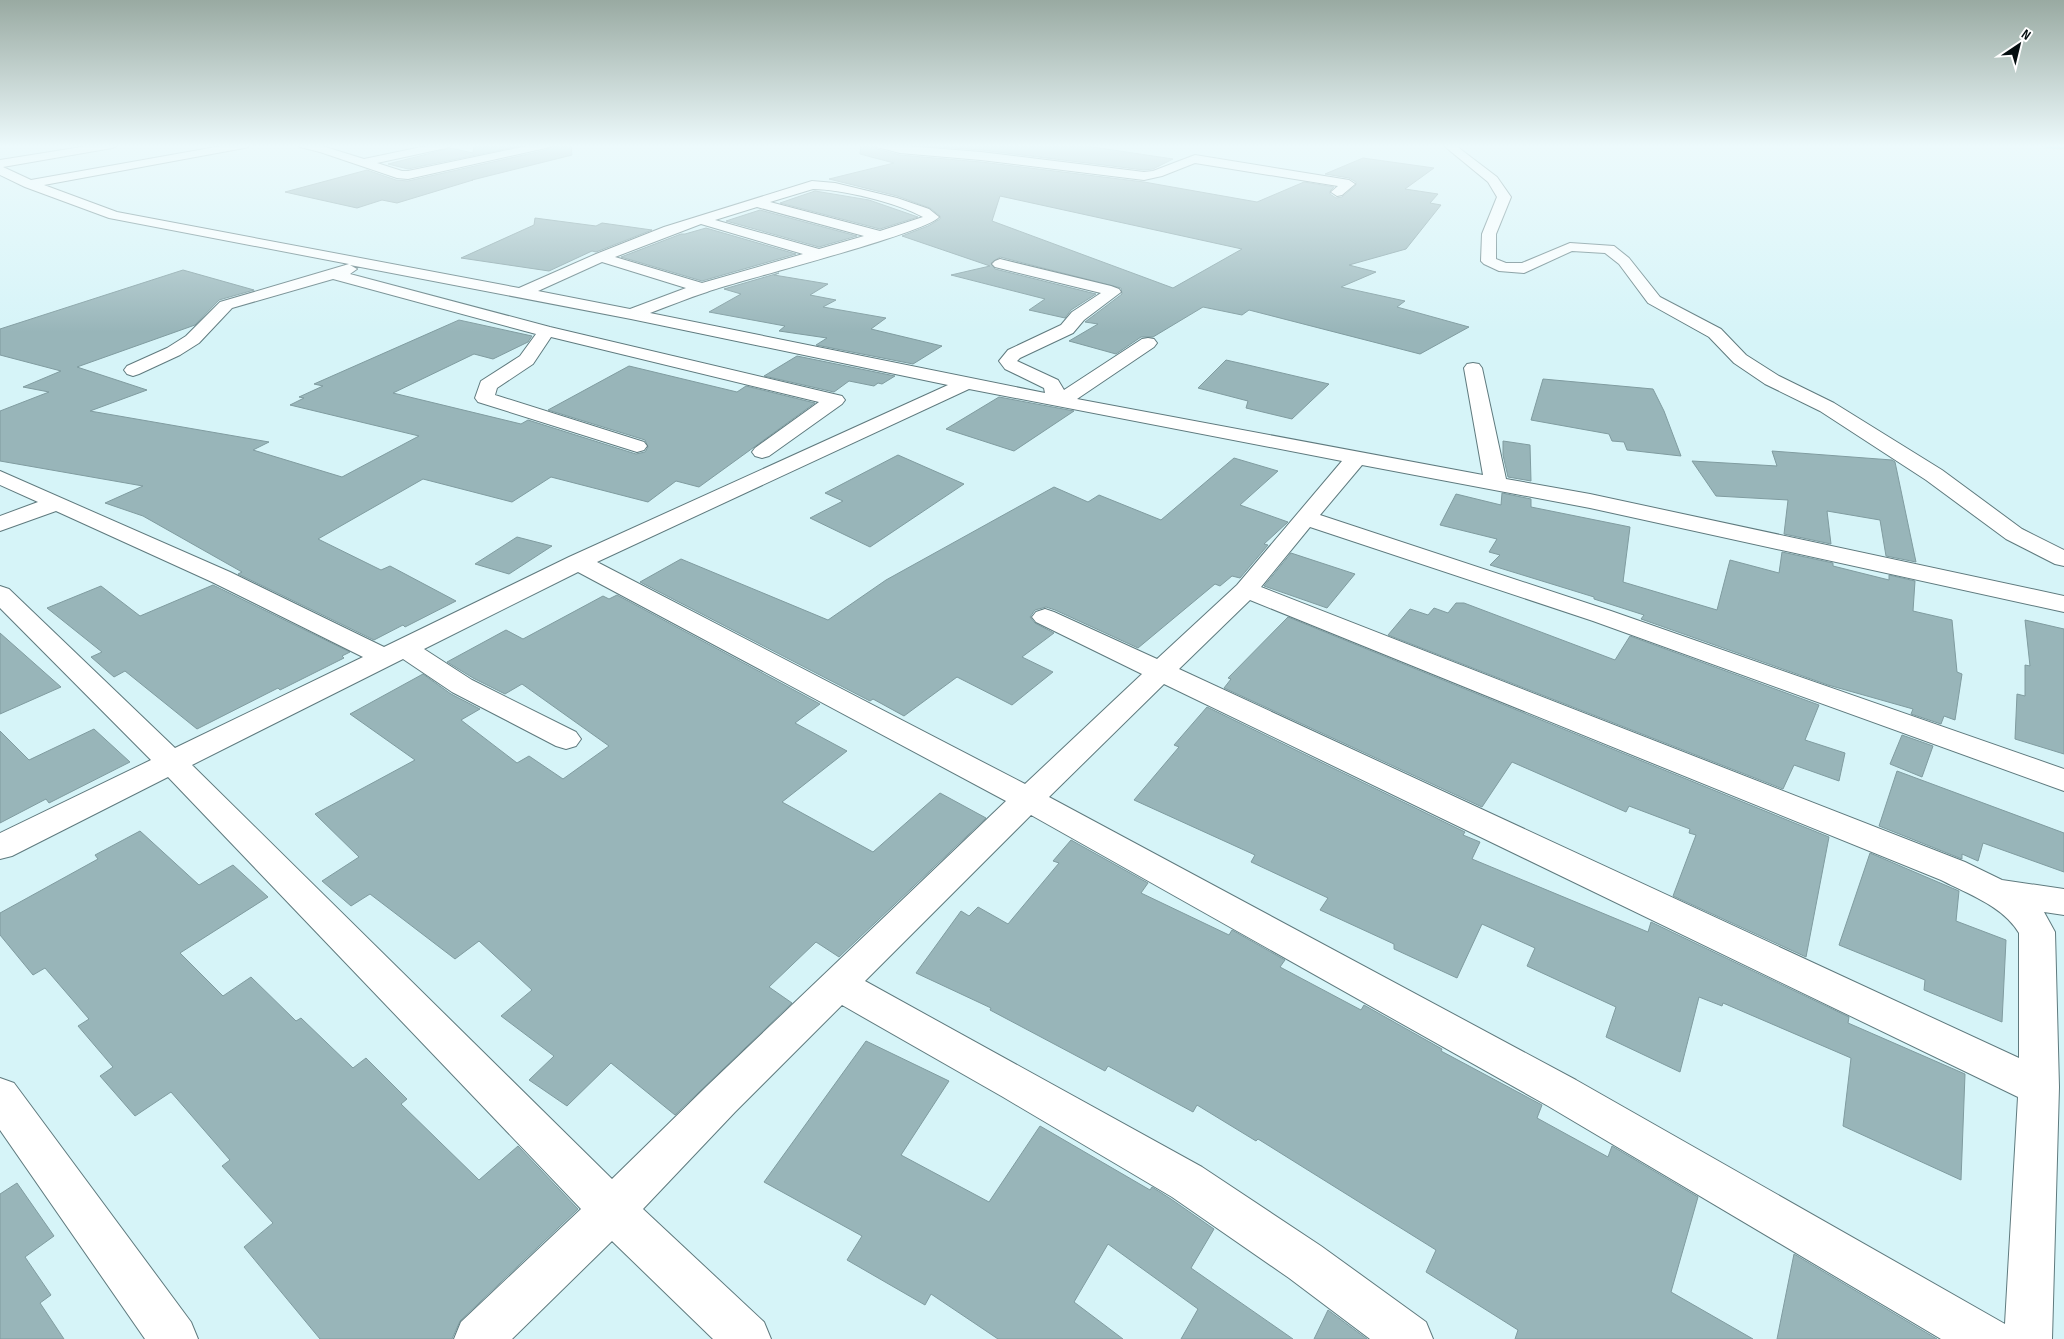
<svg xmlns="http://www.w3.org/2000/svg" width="2064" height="1339" viewBox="0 0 2064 1339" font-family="'Sofia Sans Condensed',sans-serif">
	<rect width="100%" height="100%" fill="#d6f4f8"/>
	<path fill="#98b5b9" stroke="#809ca0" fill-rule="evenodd" d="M474,145H525L408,169L388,164L451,148L473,153Z
		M554,145H571L572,155L472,180H473L397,203L382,200L357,208L285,192L367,170L396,180L408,181L546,150Z
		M861,145H873L877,149L900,155L981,162L1144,182L1257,202L1304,182L1334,187L1330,191V194L1336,198L1342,197L1356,185V182L1349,178L1325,174L1363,158L1434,168L1405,189L1438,194L1430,203L1441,205L1406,249L1349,265L1376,272L1341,287L1405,301L1397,307L1469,327L1420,354L1249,310L1242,315L1203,307L1153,337H1141L1116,354L1069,341L1098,324L1085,322L1122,294L1121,288L1000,257L991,263L995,269L1096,294L1071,310L1065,318L1029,310L1045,299L951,275L990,266L902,236L928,226L940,219V216L930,208L897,196L829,179L894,163L860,154ZM1000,196L1242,249L1173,288L992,221Z
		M912,145H1080L1173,159L1153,169L1144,170L981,150Z
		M815,191L869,200L918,217L880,229L780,203Z
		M760,210L857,236L819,247L726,221Z
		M535,218L596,226L602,223L652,230L596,252L592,251L549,271L461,258L534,225Z
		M706,228L796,254L702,281L621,257L681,234H685Z
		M183,270L254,290L219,300L195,325L77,367L147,390L90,411L269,442L253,450L342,477L419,436L290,405L304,398L299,397L323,386L314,384L459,320L532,336L528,342L493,359L474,354L393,393L521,424L528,420L636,454L645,452L648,447L645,440L548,410L629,366L737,392L746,386L815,403L699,487L676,481L648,502L551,477L512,502L423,479L318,539L381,570L390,566L456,601L405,627L403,625L374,640L238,574L242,572L143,516L105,503L143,486L0,461V411L49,392L23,387L61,371L0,355V329Z
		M779,273L774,275L828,284L810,295L836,300L823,307L886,318L871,329L942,346L913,364L816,345L827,338L779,331L785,326L709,312L741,294L724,289Z
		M797,356L895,376L882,384L878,383L874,386L849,381L834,392L764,376Z
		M1226,360L1248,365L1329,384L1292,419L1246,408L1248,401L1198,388Z
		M1543,379L1653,389L1664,411L1681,456L1627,450L1624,442L1612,441L1609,434L1531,420Z
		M999,397L1074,411L1014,451L946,429Z
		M1503,441L1530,445L1531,481L1508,477L1503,455Z
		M1772,451L1892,460L1895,462L1916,562L1886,556L1880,520L1827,511L1831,544L1784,534L1788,500L1716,496L1692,461L1777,466Z
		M898,455L964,484L870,547L810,518L843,501L825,493Z
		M1234,458L1278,471L1240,505L1288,522L1264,544L1268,545L1240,578L1232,576L1220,586L1215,584L1138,648L1055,610L1046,607L1035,610L1030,617L1035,623L1054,633L1022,657L1053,672L1012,705L957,677L904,716L873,699L870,701L640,582L681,559L828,620L886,580L1054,487L1088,502L1099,495L1161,520Z
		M1502,493L1531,499V507L1630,527L1623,582L1717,610L1730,560L1779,573L1782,552L1833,563V566L1889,580V575L1915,581L1913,611L1952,620L1957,672L1962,674L1955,720L1944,716L1941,724L1911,714L1913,709L1828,685L1641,619L1644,615L1594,599V597L1490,565L1500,555L1489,552L1497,539L1440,525L1456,494L1501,505Z
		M517,537L552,546L509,574L475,564Z
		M1291,553L1355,574L1327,608L1264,586Z
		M213,585L350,652L342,656L344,658L280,690L278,688L197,729L125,671L114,677L91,657L102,652L47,608L101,586L140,616Z
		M617,595L820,704L795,723L847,751L782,802L873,852L940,793L986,818L839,957L816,942L769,987L792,1003L675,1115L611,1063L567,1106L529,1080L554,1056L501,1016L532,990L479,941L455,959L370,894L351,906L322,881L359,857L315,814L415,760L350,714L423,674L451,694L480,709L461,720L517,763L529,756L563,779L609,746L522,684L505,694L473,678L447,662L506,630L523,639L603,596L609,599Z
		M1456,603H1464L1615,660L1630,636L1819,705L1805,740L1845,753L1839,781L1794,765L1783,789L1388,635L1410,609L1428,615L1434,608L1448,613Z
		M1288,617L1829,837L1806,957L1673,896L1696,835L1689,833L1690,829L1629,806L1626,812L1512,762L1482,807L1224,688L1231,679L1228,678Z
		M2025,620L2064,629V754L2015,739L2017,694L2025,696V665L2030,666Z
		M0,633L61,687L0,714Z
		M1207,707L1465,832L1463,835L1480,842L1472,859L1648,932L1651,922L1849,1017L1848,1023L1965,1074L1961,1180L1843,1126L1851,1058L1723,1003L1722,1006L1699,997L1680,1072L1606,1037L1616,1007L1527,966L1535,948L1482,924L1457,978L1394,949V944L1320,910L1328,898L1251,862L1255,855L1134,800L1179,747L1174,745Z
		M94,729L130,762L49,803L46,799L0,823V731L29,760Z
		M1902,735L1933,746L1922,777L1890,764Z
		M1897,771L2064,833V872L1983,843L1978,861L1962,854V859L1879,826Z
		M140,831L199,885L233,865L268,897L180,953L223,996L251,977L296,1021L301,1018L353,1068L366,1058L407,1099L401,1104L479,1180L518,1146L578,1209L460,1321L452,1339H320L244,1247L273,1223L222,1166L230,1160L171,1092L135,1116L100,1076L113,1067L78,1026L89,1019L45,968L33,975L0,935V913L98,859L95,855Z
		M1071,840L1148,883L1141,893L1229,935L1232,930L1285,960L1280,967L1361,1010L1364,1005L1442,1049L1441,1051L1542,1105L1537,1118L1608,1157L1612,1146L1698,1197L1671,1292L1753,1339H1515L1518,1330L1426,1272L1436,1250L1258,1139L1256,1141L1197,1105L1193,1112L1108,1066L1105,1071L990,1010L991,1008L916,973L961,911L969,916L978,907L1008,924L1059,863L1053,861Z
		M1870,853L1959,891L1956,921L2006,940L2002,1022L1924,990L1925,980L1839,945Z
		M866,1041L949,1081L901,1155L989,1202L1040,1126L1150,1190L1152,1187L1171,1199L1214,1229L1191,1268L1293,1339H1181L1198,1309L1108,1244L1074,1302L1123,1339H998L931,1294L925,1305L847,1260L862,1236L764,1182Z
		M17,1183L54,1236L25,1257L51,1295L40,1303L64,1339H0V1194Z
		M1794,1254L1937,1339H1777Z
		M1328,1310L1367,1339H1314Z"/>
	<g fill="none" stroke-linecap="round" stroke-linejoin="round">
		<g stroke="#5f7a7e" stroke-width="2">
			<path id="minor" d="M94,145H118L112,148L3,167L31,180L227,145H249L248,147L244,148L44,185L117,212L519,288L596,254L664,227L812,181L835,183L897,198L929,209L939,217C927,233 740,280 707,292C688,298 669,306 650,313L1045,393L1044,388L1005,369L999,361L1008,350L1061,325L1072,312L1101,293L995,267L992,264L995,261L1000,259L1111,286L1119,289L1121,292L1084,320L1073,333L1020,358L1017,361L1058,380L1064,390L1142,339L1148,338L1154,339L1157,343L1154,347L1077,399L1483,475L1464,368L1467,364L1473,363L1479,364L1482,368L1506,479L1590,494L2064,596V612L1590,508L1362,465L1320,515L1611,611L2064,769V791L1593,621L1310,527L1261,587L1965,862L2002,880L2064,889V915L2044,912L2055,932L2059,1087L2052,1339H1941L1548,1106L1031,815L865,981L1202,1167L1321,1246L1426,1322L1433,1339H1370L1289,1278L1172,1197L1003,1097L842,1005L735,1112L643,1209L764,1322L771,1339H713L612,1241L512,1339H454L461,1322L581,1209L168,777L12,856L0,859V833L151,760L0,608V586L9,589L175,748L363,657L212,582L56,511L0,531V516L38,502L0,485V471L230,572L384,647L569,557L948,385L631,319L350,265L357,269L350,274L550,327L842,396L845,400L842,404L769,456L762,458L755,456L752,452L755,448L819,402L551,337L533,364L497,388L495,395L644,442L647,446L644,450L637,452L478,402L475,398L481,381L520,356L536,334L333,279L232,308L199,343L180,355L139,374L133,376L127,374L124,370L127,366L167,348L186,336L220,302L349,264L109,218L25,187L0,175V160ZM813,189C841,189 898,203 923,217L880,231L770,202ZM757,207L864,236L819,249L715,220ZM701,224L803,254L702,283L615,257ZM602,262L686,288L630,309L538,291ZM969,389L1342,461L1237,585L1157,659L1054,612L1045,609L1036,612L1032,617L1036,622L1142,674L1025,784L597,562ZM578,572L1006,801L707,1086L612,1179L192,765L403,659L452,692L556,746L566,749L576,746L581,739L576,732L472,680L424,649ZM1250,600L1941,880C1968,894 2003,906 2019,933V1058L1179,669ZM1164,684L2018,1097L2005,1324L1576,1080L1049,797Z
				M298,145H319L364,159L431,145H452L446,148L377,163L402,171H408L532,145H552L546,148L408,179L397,178L320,152L300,147Z
				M875,145H893L981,152L1144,172L1153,171L1195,155L1349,180L1355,184L1342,195L1337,196L1331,192L1338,186L1195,163L1162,176L1144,180L981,160L900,153L877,147Z
				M1443,145H1455L1497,177L1511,197L1496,234V259L1506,263H1522L1570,243L1614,246L1629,258L1660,297L1721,329L1746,355L1779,376L1834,403L1942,470L2022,529L2064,550V566L2055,564L2006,539L1926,480L1820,411L1765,384L1734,363L1709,337L1648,303L1619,264L1605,253L1572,251L1524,273L1499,271L1484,264L1481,261L1482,234L1497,197L1488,182Z
				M0,1078L14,1083L191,1322L198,1339H145L0,1130Z"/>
		</g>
		<g stroke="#d7d8d9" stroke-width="2">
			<path id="highway" d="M2040,145H2064V149L2046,148Z"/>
		</g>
		<use href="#minor" fill="#fff" fill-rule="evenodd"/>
		<use href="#highway" fill="#2dd0e3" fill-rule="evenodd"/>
	</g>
	<linearGradient id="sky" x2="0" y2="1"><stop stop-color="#99aaa2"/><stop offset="0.44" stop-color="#edfafc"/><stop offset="1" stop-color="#edfafc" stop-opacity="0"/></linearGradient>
	<rect width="2064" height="332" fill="url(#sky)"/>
	<g transform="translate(2019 45) rotate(35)" stroke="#ffffff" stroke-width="4" paint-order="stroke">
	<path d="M0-4L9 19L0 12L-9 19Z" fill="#050e10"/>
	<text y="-8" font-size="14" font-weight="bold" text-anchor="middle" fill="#050e10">N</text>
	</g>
</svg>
